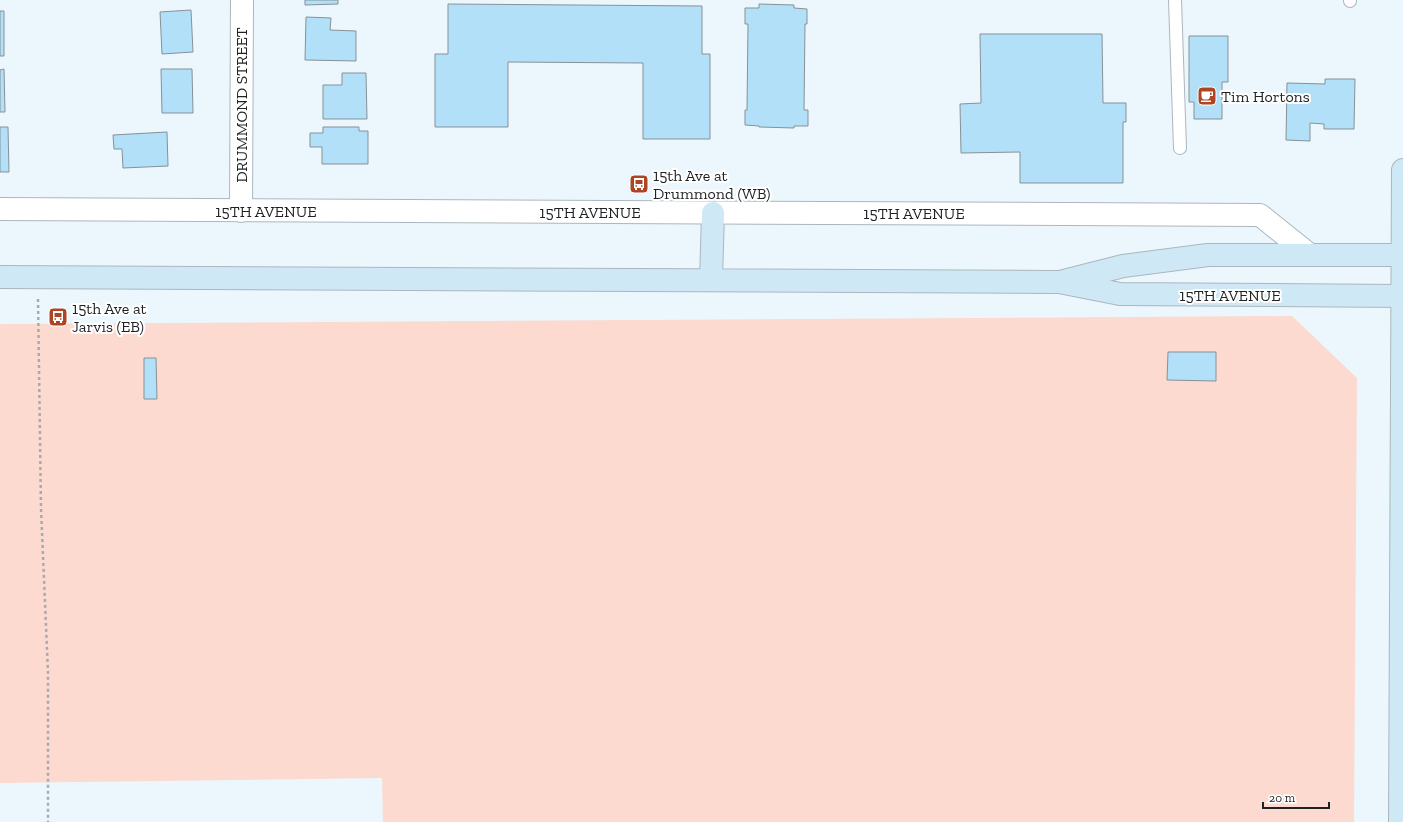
<svg xmlns="http://www.w3.org/2000/svg" width="1403" height="822" viewBox="0 0 1403 822" font-family="'Zilla Slab',serif">
	<rect width="100%" height="100%" fill="#ecf7fd"/>
	<path fill="#fcdacf" d="M1292,316L1357,378L1354,822H383L382,778L0,783V324Z"/>
	<path fill="#b1e0f8" stroke="#879197" d="M305,0H338V4L305,5Z
		M448,4L702,6V54H710V139H643V63L508,62V127H435V54H448Z
		M759,4L794,5V8L807,9V24H805L804,110H808V126H794V128L759,127V126L745,125V110H747L748,24H745V8H759Z
		M191,10L193,52L162,54L160,12Z
		M0,11H4V56H0Z
		M306,17L331,18L330,30L356,31V61L305,60Z
		M980,34H1102L1103,103H1126V122H1123V183H1020V152L961,153L960,104L981,103Z
		M1189,36H1228V82H1222V119H1194V102H1189Z
		M4,69L5,112H0V70Z
		M161,69H192L193,113H162Z
		M342,73H366L367,119H323V85H342Z
		M1325,79H1355L1354,129H1324V124L1310,123V141L1286,140L1287,83L1325,84Z
		M0,127H8L9,172H0Z
		M323,127H359V131H368V164H322V147H310V133H323Z
		M167,132L168,166L123,168L122,149H114L113,135Z
		M1168,352H1216V381L1167,380Z
		M144,358H156L157,399H144Z"/>
	<g fill="none" stroke-linecap="round" stroke-linejoin="round">
		<g stroke="#acb7bd" stroke-width="14">
			<path id="service" d="M1175,0L1180,148
				M1350,0V1"/>
		</g>
		<g stroke="#acb7bd" stroke-width="24">
			<path id="minor" d="M0,209L1260,215L1310,255
				M241,211L242,0"/>
		</g>
		<g stroke="#acb7bd" stroke-width="24">
			<path id="secondary" d="M0,277L1059,282L1120,294L1403,296
				M711,280L713,213
				M1064,281L1123,266L1208,255H1403
				M1400,822L1403,170"/>
		</g>
		<path stroke="#a4acb1" stroke-width="2.5" stroke-dasharray="3 3" stroke-linecap="butt" d="M38,299L41,508L48,673V822"/>
		<use href="#service" stroke="#fff" stroke-width="12"/>
		<use href="#minor" stroke="#fff" stroke-width="22"/>
		<use href="#secondary" stroke="#cee8f5" stroke-width="22"/>
	</g>
	<defs>
		<g id="cafe-square" transform="scale(1)"><rect x="-9" y="-9" width="18" height="18" rx="4" fill="#ad4524" stroke="#fff"/><path d="M-5.5-4.5H6V0H3Q3 3.5 0 3.5H-2.5Q-5.5 3.5-5.5 0ZM3-3.2v2h1.7v-2ZM-6 4.5H4V6H-6Z" fill="#fff"/></g>
		<g id="bus-square" transform="scale(1)"><rect x="-9" y="-9" width="18" height="18" rx="4" fill="#ad4524" stroke="#fff"/><path d="M-5-6H5V4H4V6H2V4H-2V6H-4V4H-5ZM-3.5-4V0h7V-4ZM-3.5 1.2v1.5H-2V1.2ZM2 1.2v1.5H3.5V1.2Z" fill="#fff"/></g>
	</defs>
	<g fill-rule="evenodd">
		<use href="#cafe-square" x="1207" y="96"/>
		<use href="#bus-square" x="639" y="184"/>
		<use href="#bus-square" x="58" y="317"/>
	</g>
	<g text-anchor="middle" dominant-baseline="central" stroke-width="4" stroke-linejoin="round" paint-order="stroke">
		<g font-size="16" fill="#1e2224" stroke="#fff" text-anchor="start">
			<text x="1221" y="96">Tim Hortons</text>
			<text x="653" y="175">15th Ave at<tspan x="653" dy="18">Drummond (WB)</tspan></text>
			<text x="72" y="308">15th Ave at<tspan x="72" dy="18">Jarvis (EB)</tspan></text>
		</g>
		<g font-size="16" fill="#1e2224" stroke="#fff">
			<text transform="translate(241 105) rotate(-90)">DRUMMOND STREET</text>
			<text x="266" y="211">15TH AVENUE</text>
			<text x="590" y="212">15TH AVENUE</text>
			<text x="914" y="213">15TH AVENUE</text>
			<text x="1230" y="295">15TH AVENUE</text>
		</g>
	</g>
	<path d="M1263 802v6h66v-6" fill="none" stroke="#1e2224" stroke-width="2"/>
	<text x="1269" y="802" font-size="12" fill="#1e2224" stroke="#ffffff" stroke-width="3" paint-order="stroke">20 m</text>
</svg>
